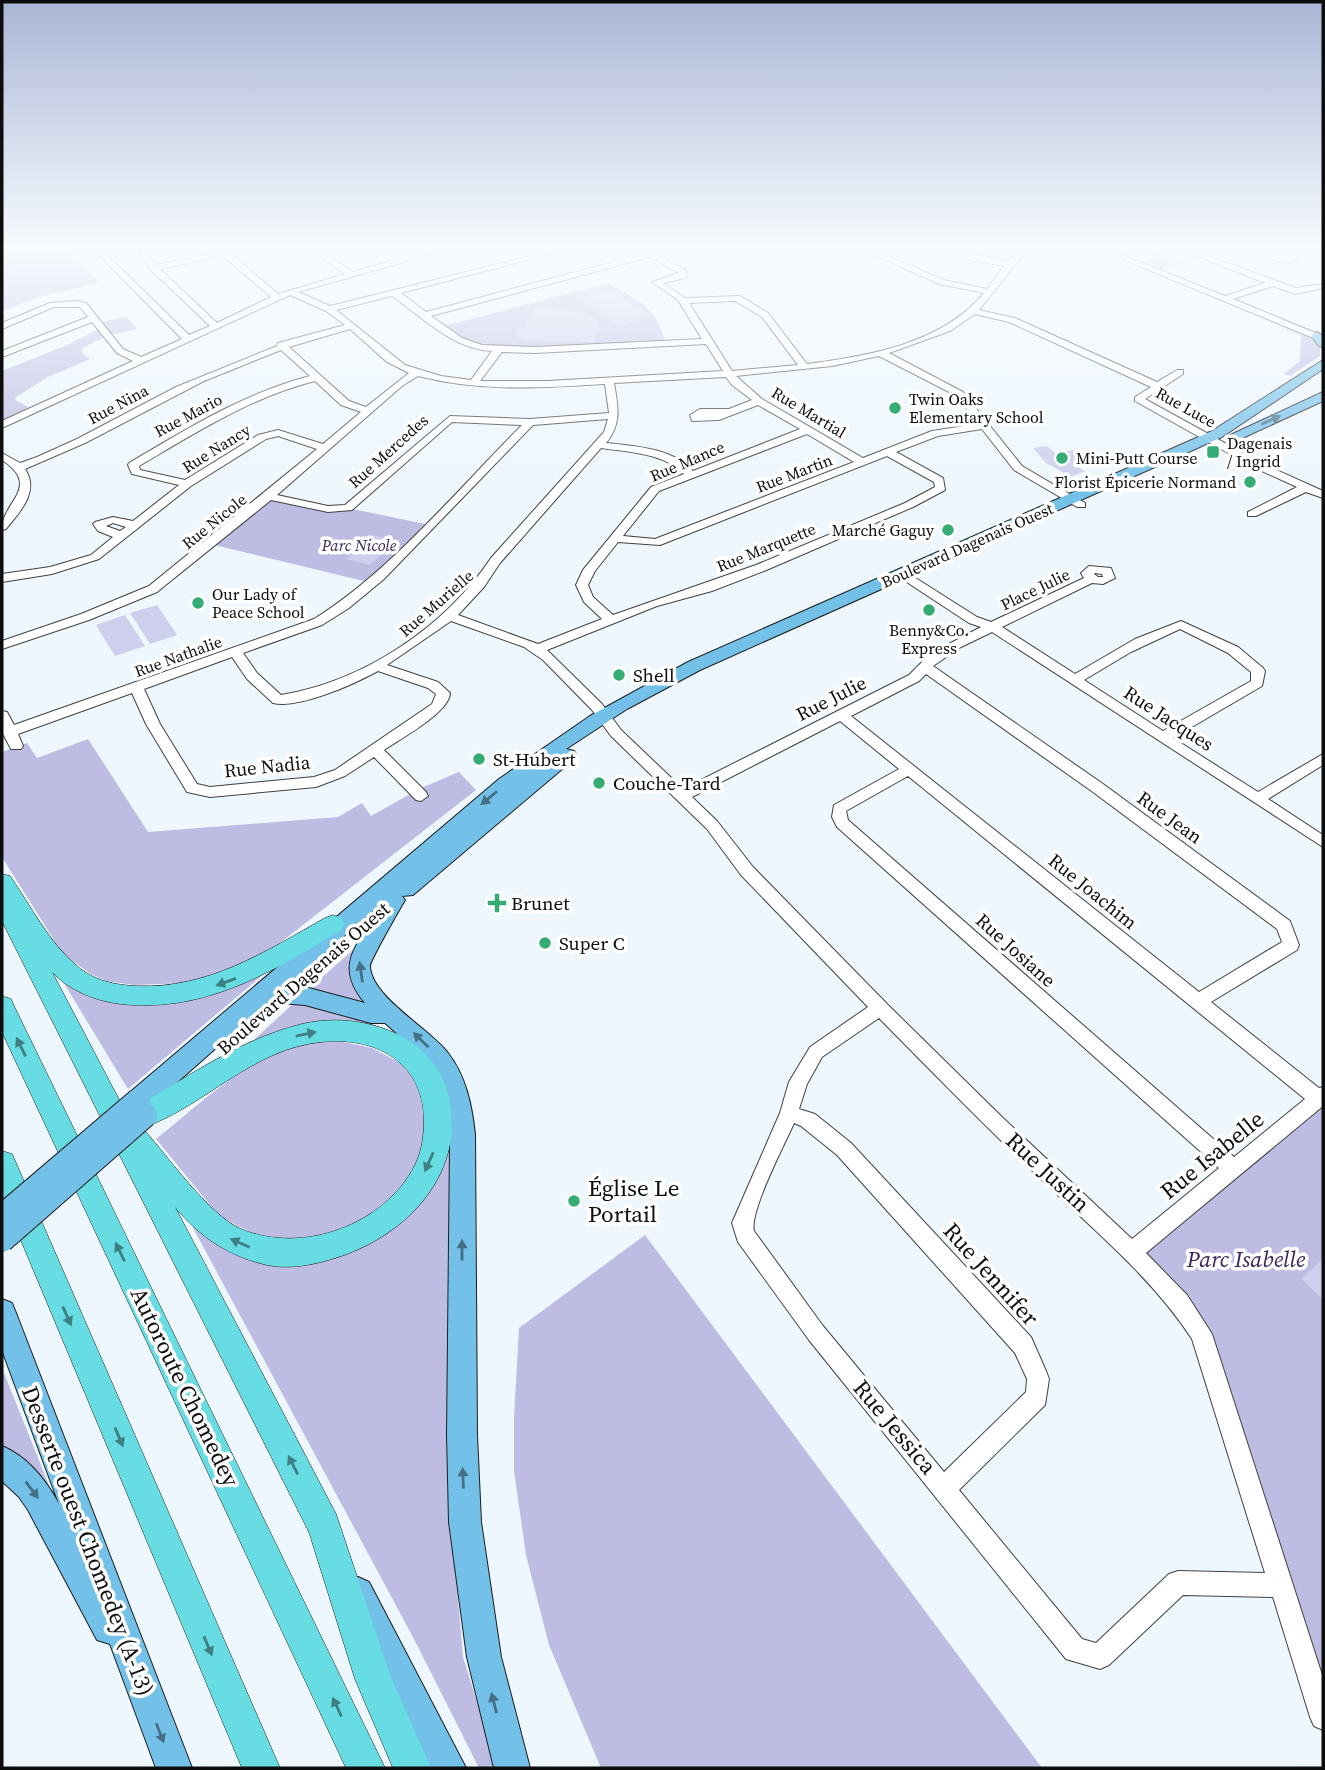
<svg xmlns="http://www.w3.org/2000/svg" width="1325" height="1770" viewBox="0 0 1325 1770" font-family="'Source Serif 4',serif">
	<rect width="100%" height="100%" fill="#eef7fd"/>
	<path fill="#bfbce3" d="M2,250H69L99,283L46,295L2,311Z
		M1135,250H1153L1184,263L1163,270L1141,261L1153,257Z
		M608,283C638,301 657,306 665,343L497,350L458,339L441,327Z
		M126,317L137,329L109,335L82,348V353L90,359L48,377L16,397L15,400L36,411L2,425V371L67,345L101,328L98,323Z
		M1277,326L1310,338L1320,347V356L1290,376L1284,374L1300,361L1301,336Z
		M269,496L328,509L348,508L430,525L372,583L210,544Z
		M88,739L148,832L338,817L362,803L371,816L419,789L459,772L476,790L276,946L235,969L187,983L134,985L106,981L89,973L62,953L2,857V752L27,743L37,758Z
		M361,946L375,1008L308,990L355,948Z
		M278,962L128,1089L59,975L118,1001Z
		M295,1002L368,1022L405,1039L452,1105L451,1518L463,1657L497,1768H479L414,1639L191,1224L215,1243L383,1234L446,1104L370,1028L244,1049Z
		M315,1041L344,1042L372,1048L405,1065L416,1076L428,1113L419,1167L388,1206L344,1231L289,1241L262,1238L219,1216L156,1139C203,1102 254,1050 315,1041Z
		M1323,1095V1700L1291,1621L1201,1334L1133,1252Z
		M645,1235L1042,1768H601L549,1645L526,1555L514,1471V1418L519,1328Z
		M2,1368L50,1488L45,1491L18,1462L2,1450Z"/>
	<path fill="#cdcfec" d="M611,290L653,317L618,326L577,299Z
		M535,307C556,309 588,306 600,325L594,342L524,341L515,335L518,328H524Z
		M1047,446L1055,453L1074,450L1089,465L1080,468L1085,471L1071,477L1046,463L1033,448Z
		M373,535L395,541L370,565L347,559Z
		M157,605L177,635L150,644L130,613Z
		M125,615L145,646L115,656L96,625Z
		M1323,1258V1299L1301,1279Z"/>
	<g fill="none" stroke-linecap="round" stroke-linejoin="round">
		<g stroke="#404040" stroke-width="2">
			<path id="minor" d="M94,250H102L189,335L210,326L151,270L139,251L157,250L147,254L156,265L230,250H243L231,254L278,294L345,274L311,250H320L353,272L391,261L376,250H385L399,259L434,250H446L298,292L330,306L554,250H566L401,293L426,312L643,254L639,250H648L686,270V278L663,283L685,298L740,296L768,313L807,364C868,356 942,344 984,293L939,284L864,250H874L944,280L987,289L1004,266L971,260L949,250C968,250 989,258 1008,262L1019,250H1027L979,310L1015,318L1157,382L1177,370H1183V374L1145,399L1261,463L1323,491V498L1306,492L1256,516H1248V512L1297,487L1253,467L1135,401V397L1151,387L1009,322L975,314L950,331L889,353L963,392L1022,466L1085,503V507H1077L1014,470L982,429L938,436L896,452L943,478L945,490L913,507L764,571L712,591L657,606L547,650L602,704L621,730L683,789L909,675L930,654L981,627L969,623L899,577V571L903,570L977,617L991,622L1084,578L1081,573L1089,566L1111,568L1115,578L1103,584L1092,583L1002,627L1075,674L1135,639L1181,621L1238,647L1263,668L1265,671L1262,686L1173,738L1258,792L1323,754V765L1268,799L1323,835V847L992,632L961,647L933,666L1103,784L1290,921L1299,945L1297,950L1211,1002L1319,1088L1323,1087V1106L1146,1253L1187,1295L1212,1334L1323,1678V1730L1314,1726L1310,1717L1273,1597L1183,1595L1109,1665L1100,1669L1066,1659L809,1340L738,1242L732,1223L780,1113L789,1082L810,1047L868,1007L741,875L707,829L611,736L592,710L543,660L524,647L451,621L387,665L438,682L450,693C450,712 400,739 384,750L426,792L428,796L421,801L416,800L374,757L345,776L316,787L210,797L187,792L146,724L132,693L18,734L23,746L21,749H11L2,732V711L7,712L14,725L314,619C391,571 457,490 522,425L452,422L352,510L328,512L271,500L157,592L89,620L2,649V641L81,614L149,586L317,449L278,436L266,439L191,486L99,559L52,574L2,582V574L50,567L91,555L113,537L98,531L93,524L95,522L113,517L133,521L179,485L132,474L128,465L129,463C187,429 244,393 310,376L281,350L204,381L85,443L25,469C40,491 20,512 6,529L2,530C1,502 43,487 2,460V453L20,463L37,457L77,439L176,387L277,346L278,343L345,325L326,311L290,295L2,428V421L133,361L117,353L92,322L2,357V351L88,317L80,307H54L2,329V323L50,303L77,301L86,303L123,349L141,357L182,339ZM223,256L271,297L217,323L160,269ZM650,257L679,273L652,282L678,300L702,339L535,347L482,345L462,338L431,316ZM392,296C422,317 454,350 492,351L471,380L441,376L405,365L336,310ZM735,301L762,317L798,365L732,371L689,303ZM350,329L387,362L409,373L366,407L349,401L289,347ZM706,344L723,371L548,381H480L502,352L535,353ZM879,356L957,396L978,424L932,431L863,458L762,399L736,376L832,366ZM418,376C480,392 541,388 605,384L609,413L530,419L450,416L345,505L328,506L277,495L402,386ZM726,377L732,385L752,400L729,409H700L690,415L692,421L719,420L758,405L800,429L693,471C673,448 634,446 606,443C622,424 618,406 614,383ZM315,381L341,405L361,412L323,444L278,430L258,435L185,480L140,470L139,466C195,433 251,397 315,381ZM608,419L604,432L491,558C444,628 364,681 281,695L257,673L243,653L322,625L349,608L384,579L533,425ZM807,434L854,462L655,539L623,536L659,491ZM601,448C627,452 665,453 684,474L651,487L583,570L576,585L584,602L602,619L538,644L458,615L484,587L500,563ZM887,456L934,482L935,487L905,503L756,565L613,615L593,597L588,585L595,571L618,542L660,545ZM113,523L126,527L120,531L106,526ZM1095,573L1102,574L1103,577H1098L1094,574ZM1180,629L1228,653L1251,672V681L1163,731L1084,680L1131,652ZM232,657L247,679L273,703C300,709 354,684 378,671L428,688L436,694L432,704L335,770L314,777L210,787L197,784L160,724L144,689ZM926,674L1093,792L1277,929L1282,942L1199,992L851,716L919,681ZM840,721L899,769L834,805L832,817L837,827L1219,1168L1132,1239L1003,1118L889,1006L753,867L717,821L692,797ZM908,776L1305,1099L1234,1157L848,820L846,811ZM879,1018C934,1074 989,1130 1046,1184C1097,1233 1153,1279 1192,1339L1265,1573L1178,1571L1169,1574L1096,1643L1082,1639L959,1490L1045,1405L1049,1379L1046,1371L1031,1337L851,1143L815,1114L799,1109L807,1084L822,1057ZM794,1123L801,1126L837,1155L1015,1353L1027,1379L1026,1392L944,1472L823,1326L754,1231C749,1212 785,1144 794,1123Z
				M1100,250H1110L1225,296L1265,283L1182,250H1192L1296,288L1323,284V288L1295,294L1273,286L1233,299L1323,336V342Z
				M1257,250H1267L1289,257L1279,250H1288L1296,253L1298,260C1285,266 1268,258 1257,250Z"/>
		</g>
		<g stroke="#1e1e1e" stroke-width="2">
			<path id="major" d="M1317,332L1323,336V347L1319,346L1311,336Z
				M1323,360V369L1222,437L700,670L627,709L566,749L574,751L576,755L574,759L413,895L402,896L405,900C399,910 370,961 370,966C371,997 430,1029 448,1053C466,1076 472,1106 475,1134L477,1435L481,1522L501,1657L530,1768H494L467,1657L449,1522L447,1435L450,1145C446,1079 433,1065 385,1023H371L305,1005L268,1002L147,1109L138,1112L129,1109L126,1101L129,1093L499,779L590,716L688,662L1212,431ZM382,903C363,941 330,962 365,1003L305,987L287,986Z
				M1323,392V401L1238,440L1233,441L1226,437Z
				M2,1299L12,1303L16,1313L192,1768H156L110,1644L97,1640L28,1510L19,1497L2,1481V1446C28,1457 46,1480 59,1504L2,1350Z
				M358,1577L369,1582L466,1768H429L342,1593L347,1582Z"/>
		</g>
		<g stroke="#1e1e1e" stroke-width="1">
			<path id="highway" d="M2,874L10,876C31,906 49,943 77,966C94,981 115,985 137,986C208,989 265,952 325,918L333,915L341,918L345,924L341,930C277,969 212,1009 134,1005C104,1004 73,994 52,972L134,1128L145,1131C169,1158 209,1215 241,1229C302,1255 385,1225 415,1165C422,1151 424,1135 424,1119C423,1061 374,1036 321,1042C252,1049 206,1105 145,1127L136,1123L132,1115L136,1107C189,1076 241,1039 302,1024C336,1016 374,1021 405,1038C431,1053 450,1082 451,1112C451,1120 453,1130 451,1138C442,1202 384,1246 325,1261C307,1266 286,1269 267,1265C228,1256 200,1237 175,1207L336,1514L390,1675L431,1768H393L355,1679L309,1532L2,921Z
				M2,996L11,999L14,1006L385,1768H346L2,1032Z
				M2,1151L12,1154L16,1163L280,1768H242L2,1195Z"/>
		</g>
		<use href="#minor" fill="#fff" fill-rule="evenodd"/>
		<use href="#major" fill="#73c0e8" fill-rule="evenodd"/>
		<use href="#highway" fill="#67dde3" fill-rule="evenodd"/>
		<g stroke="#1e1e1e" stroke-width="26" stroke-linecap="butt">
			<path id="major-bridge" d="M4,1215L138,1101
				M2,1240L145,1115"/>
		</g>
		<use href="#major-bridge" stroke="#73c0e8" stroke-width="24"/>
	</g>
	<defs><path id="oneway-solid" d="M-6-.8H1V-3.2L6.5 0L1 3.2V.8H-6Z" transform="scale(1.75)"/></defs>
	<g fill="#456f85">
		<use href="#oneway-solid" transform="translate(1271 420) rotate(-24)"/>
		<use href="#oneway-solid" transform="translate(489 798) rotate(140)"/>
		<use href="#oneway-solid" transform="translate(361 972) rotate(-98)"/>
		<use href="#oneway-solid" transform="translate(421 1040) rotate(-136)"/>
		<use href="#oneway-solid" transform="translate(462 1250) rotate(-90)"/>
		<use href="#oneway-solid" transform="translate(463 1478) rotate(-92)"/>
		<use href="#oneway-solid" transform="translate(32 1490) rotate(53)"/>
		<use href="#oneway-solid" transform="translate(494 1703) rotate(-104)"/>
		<use href="#oneway-solid" transform="translate(160 1733) rotate(69)"/>
	</g>
	<g fill="#3e7f83">
		<use href="#oneway-solid" transform="translate(226 982) rotate(160)"/>
		<use href="#oneway-solid" transform="translate(306 1034) rotate(-12)"/>
		<use href="#oneway-solid" transform="translate(21 1047) rotate(-116)"/>
		<use href="#oneway-solid" transform="translate(429 1162) rotate(114)"/>
		<use href="#oneway-solid" transform="translate(240 1243) rotate(-156)"/>
		<use href="#oneway-solid" transform="translate(120 1252) rotate(-116)"/>
		<use href="#oneway-solid" transform="translate(67 1316) rotate(66)"/>
		<use href="#oneway-solid" transform="translate(119 1437) rotate(67)"/>
		<use href="#oneway-solid" transform="translate(293 1465) rotate(-117)"/>
		<use href="#oneway-solid" transform="translate(208 1646) rotate(67)"/>
		<use href="#oneway-solid" transform="translate(337 1707) rotate(-115)"/>
	</g>
	<linearGradient id="sky" x2="0" y2="1"><stop stop-color="#aab6d6"/><stop offset="0.5" stop-color="#f7fbfe"/><stop offset="1" stop-color="#f7fbfe" stop-opacity="0"/></linearGradient>
	<rect width="1325" height="497" fill="url(#sky)"/>
	<g fill="#36ac75" stroke="#fff" stroke-width="2.5">
		<circle cx="895" cy="408" r="7"/>
		<rect x="1206" y="445" width="14" height="14" rx="3.5"/>
		<circle cx="1062" cy="458" r="7"/>
		<circle cx="1250" cy="482" r="7"/>
		<circle cx="948" cy="530" r="7"/>
		<circle cx="198" cy="603" r="7"/>
		<circle cx="929" cy="610" r="7"/>
		<circle cx="619" cy="675" r="7"/>
		<circle cx="479" cy="759" r="7"/>
		<circle cx="599" cy="783" r="7"/>
		<path d="M493.5 892.5h7v7h7v7h-7v7h-7v-7h-7v-7h7z"/>
		<circle cx="545" cy="943" r="7"/>
		<circle cx="574" cy="1201" r="7"/>
	</g>
	<g text-anchor="middle" dominant-baseline="central" stroke-width="7" stroke-linejoin="round" paint-order="stroke">
		<g font-size="16" fill="#0d0d0d" stroke="#fff" text-anchor="start">
			<text x="909" y="399">Twin Oaks<tspan x="909" dy="18">Elementary School</tspan></text>
			<text x="1227" y="443">Dagenais<tspan x="1227" dy="18">/ Ingrid</tspan></text>
			<text x="1076" y="458">Mini-Putt Course</text>
			<text x="1236" y="482" text-anchor="end">Florist Épicerie Normand</text>
			<text x="934" y="530" text-anchor="end">Marché Gaguy</text>
			<text x="212" y="594">Our Lady of<tspan x="212" dy="18">Peace School</tspan></text>
			<text x="929" y="630" text-anchor="middle">Benny&amp;Co.<tspan x="929" dy="18">Express</tspan></text>
		</g>
		<g font-size="16" fill="#0d0d0d" stroke="#fff">
			<text transform="translate(118 404) rotate(-28)">Rue Nina</text>
			<text transform="translate(1186 407) rotate(29)">Rue Luce</text>
			<text transform="translate(809 412) rotate(31)">Rue Martial</text>
			<text transform="translate(188 415) rotate(-28)">Rue Mario</text>
			<text transform="translate(216 448) rotate(-32)">Rue Nancy</text>
			<text transform="translate(388 451) rotate(-42)">Rue Mercedes</text>
			<text transform="translate(687 461) rotate(-23)">Rue Mance</text>
			<text transform="translate(794 473) rotate(-21)">Rue Martin</text>
			<text transform="translate(214 521) rotate(-39)">Rue Nicole</text>
			<text transform="translate(967 545) rotate(-24)">Boulevard Dagenais Ouest</text>
			<text transform="translate(766 547) rotate(-22)">Rue Marquette</text>
			<text transform="translate(1035 589) rotate(-26)">Place Julie</text>
			<text transform="translate(436 603) rotate(-41)">Rue Murielle</text>
			<text transform="translate(178 656) rotate(-20)">Rue Nathalie</text>
		</g>
		<g font-size="16" font-style="italic" fill="#3a255c" stroke="#fff">
			<text x="359" y="545">Parc Nicole</text>
		</g>
		<g font-size="19" fill="#0d0d0d" stroke="#fff" text-anchor="start">
			<text x="633" y="675">Shell</text>
			<text x="493" y="759">St-Hubert</text>
			<text x="613" y="783">Couche-Tard</text>
			<text x="511" y="903">Brunet</text>
			<text x="559" y="943">Super C</text>
		</g>
		<g font-size="19" fill="#0d0d0d" stroke="#fff">
			<text transform="translate(831 698) rotate(-27)">Rue Julie</text>
			<text transform="translate(1169 718) rotate(33)">Rue Jacques</text>
			<text transform="translate(267 766) rotate(-6)">Rue Nadia</text>
			<text transform="translate(1170 817) rotate(36)">Rue Jean</text>
			<text transform="translate(1093 891) rotate(39)">Rue Joachim</text>
			<text transform="translate(1016 950) rotate(42)">Rue Josiane</text>
			<text transform="translate(303 978) rotate(-41)">Boulevard Dagenais Ouest</text>
		</g>
		<g font-size="23" fill="#0d0d0d" stroke="#fff">
			<text transform="translate(1212 1155) rotate(-39)">Rue Isabelle</text>
			<text transform="translate(1048 1172) rotate(43)">Rue Justin</text>
			<text transform="translate(991 1274) rotate(48)">Rue Jennifer</text>
			<text transform="translate(185 1387) rotate(64)">Autoroute Chomedey</text>
			<text transform="translate(895 1427) rotate(50)">Rue Jessica</text>
			<text transform="translate(88 1541) rotate(69)">Desserte ouest Chomedey (A-13)</text>
		</g>
		<g font-size="23" fill="#0d0d0d" stroke="#fff" text-anchor="start">
			<text x="588" y="1188">Église Le<tspan x="588" dy="26">Portail</tspan></text>
		</g>
		<g font-size="23" font-style="italic" fill="#3a255c" stroke="#fff">
			<text x="1246" y="1259">Parc Isabelle</text>
		</g>
	</g>
	<rect width="1325" height="1770" fill="none" stroke="#0d0d0d" stroke-width="7"/>
</svg>
